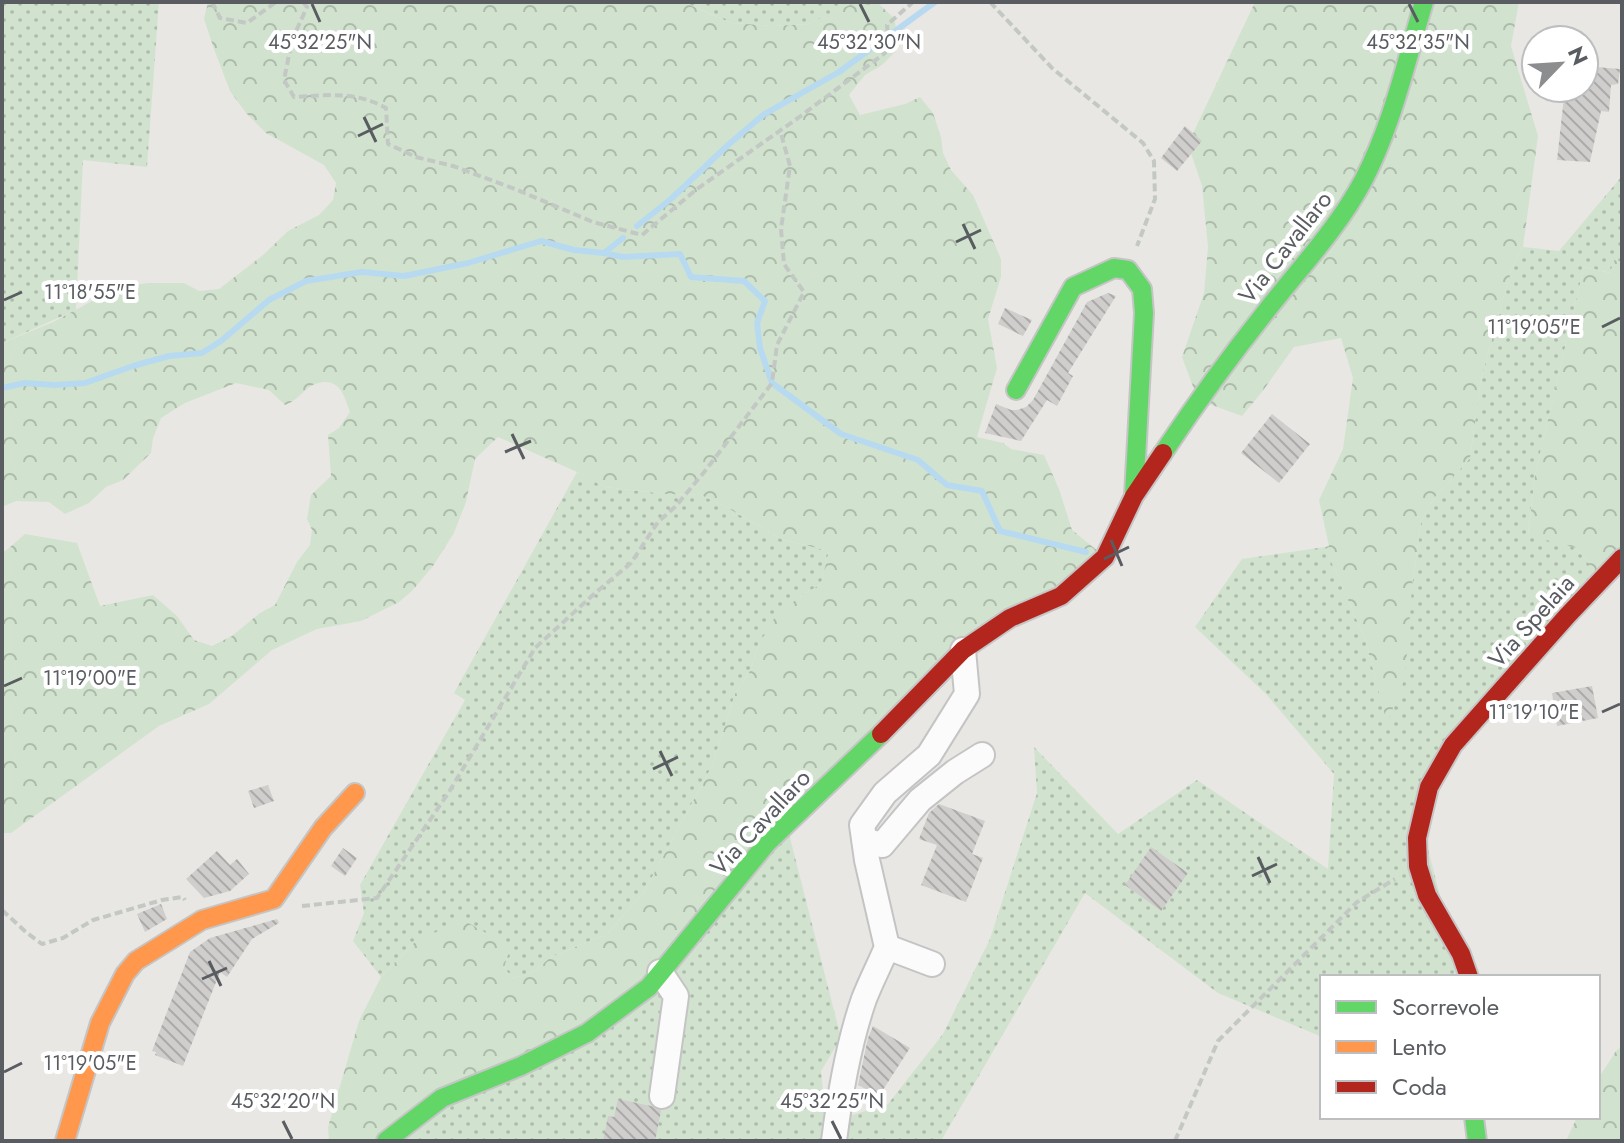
<svg xmlns="http://www.w3.org/2000/svg" width="1624" height="1143" viewBox="0 0 1624 1143" font-family="Jost,sans-serif">
	<defs>
		<pattern id="grass-dots" width="8" height="8" patternUnits="userSpaceOnUse" patternTransform="scale(2)"><rect width="8" height="8" fill="#d1e3cf"/><path d="M2 2h.1M6 6h.1" fill="none" stroke="#adbbab" stroke-width="1.8" stroke-linecap="round"/></pattern>
		<pattern id="forest-crowns" width="20" height="18" patternUnits="userSpaceOnUse" patternTransform="scale(2)"><rect width="20" height="18" fill="#d1e3cf"/><path d="M2 6a3 3 0 1 1 6 0M12 15a3 3 0 1 1 6 0" fill="none" stroke="#adbbab"/></pattern>
		<pattern id="building-back-hatch" width="6" height="6" patternUnits="userSpaceOnUse" patternTransform="scale(2)"><rect width="6" height="6" fill="#cfcecc"/><path d="M-1 5l2 2M0 0l6 6M5-1l2 2" fill="none" stroke="#abaaa9"/></pattern>
	</defs>
	<rect width="100%" height="100%" fill="#e8e7e3"/>
	<path fill="url(#grass-dots)" d="M2,2H159L147,167L83,160L76,310L2,343Z
		M684,2H885L880,5H852L808,24L773,26L731,23Z
		M1622,176V262L1614,260L1611,273L1584,267L1535,475L1528,534L1576,548L1601,578L1445,765L1422,826L1461,977H1322V1037L1218,993L1085,893L941,1141H388L787,826L841,1038L821,1071L826,1123L888,1104L943,1034L990,939L1037,793L1034,747L1118,834L1197,780L1328,869L1334,774L1266,694L1195,627L1242,559L1325,547L1365,639L1387,721L1412,587L1421,522L1434,498L1470,458L1481,379L1511,270L1523,247L1559,251Z
		M577,472L605,487L667,494L701,495L728,508L781,539L829,551L821,584L798,598L759,644L750,671L735,694L712,766L644,892L607,934L551,957L538,968L526,975L513,978L504,968L509,950L416,941L381,977L353,941L364,913L360,885L465,700L454,693Z"/>
	<path fill="url(#forest-crowns)" d="M208,2H683L731,23L773,26L808,24L852,4L880,5L894,18L898,37L896,51L882,65L865,75L849,95L860,115L905,104L920,97L933,113L941,137L943,153L951,170L973,195L1001,259V277L988,319L997,368L977,437L1003,443L1011,449L1044,455L1059,489L1072,530L1109,560L967,658L597,1027L388,1141H329L328,1127L359,1021L381,977L416,941L463,920L504,943L509,950L504,968L513,978L526,975L538,968L551,957L607,934L644,892L712,766L735,694L750,671L759,644L775,617L798,598L821,584L829,551L781,539L728,508L701,495L667,494L604,487L577,472L498,437L475,459L466,502L454,533L433,566L412,591L399,602L361,621L317,629L272,650L209,704L159,726L11,833H2V554L25,534L77,543L100,606L153,595L177,616L194,640L212,646L232,636L260,613L275,605L297,562L310,545L312,530L307,519L311,495L331,476L328,435L339,428L350,412C345,399 342,383 326,382C319,382 313,384 307,389C300,395 295,401 285,405L269,390L236,383L185,403L161,418L153,438L151,453L123,480L106,487L89,503L65,514L49,502L16,501L2,507V343L53,322L118,287L148,283H184L199,291L219,289L263,255L288,231L319,215L333,200L336,183L324,165L266,133L246,113L230,91L214,49L204,19Z
		M1255,2H1519L1511,46L1538,136L1523,247L1511,270L1481,379L1470,458L1434,498L1421,522L1412,587L1405,678L1387,723L1365,639L1325,547L1329,546L1319,500L1343,449L1353,378L1341,338L1294,347L1262,392L1242,416L1198,400L1182,357L1204,293L1208,247L1202,186L1188,144Z
		M1614,260L1622,262V553L1601,578L1576,548L1528,535L1535,475L1584,267L1610,273Z
		M1622,1046V1141H1566L1577,1117H1598V1079L1616,1051Z"/>
	<g fill="none" stroke-linecap="round" stroke-linejoin="round">
		<path stroke="#b8daf0" stroke-width="6" d="M637,226L672,198L728,145L763,115L839,72L935,2
			M604,253L623,238
			M2,388L25,383L55,385L85,383L133,366L169,356L202,353L221,341L269,300L306,281L362,272L404,276L468,263L541,241L574,250L604,253L623,257L680,254L691,277L744,281L765,301L757,323L760,348L772,383L841,434L918,460L947,485L982,491L1000,531L1086,552"/>
	</g>
	<path fill="url(#building-back-hatch)" d="M1584,66L1620,69L1618,84L1611,85L1609,112L1601,111L1590,162L1557,160L1565,88H1584Z
		M1185,126L1202,141L1177,171L1161,158Z
		M1108,293L1116,296L1068,373L1073,376L1057,406L1047,400L1021,441L985,433L996,404L1011,410H1017L1026,407L1033,400L1087,302Z
		M1005,308L1032,320L1023,336L998,324Z
		M1272,414L1310,444L1279,483L1241,453Z
		M1592,686L1598,718L1557,726L1552,693Z
		M268,785L274,801L254,808L248,791Z
		M939,804L985,821L972,854L983,858L966,902L921,885L937,845L919,839L929,813Z
		M1151,847L1188,873L1161,911L1125,885Z
		M343,848L357,858L345,876L331,866Z
		M217,851L230,865L237,859L249,874L230,891L204,898L186,879Z
		M161,904L167,919L145,932L137,914Z
		M277,919L279,923L252,939L227,977L220,972L183,1066L155,1055L156,1052L152,1051L190,952L210,938Z
		M873,1026L910,1048L879,1096L858,1085L868,1038Z
		M618,1099L651,1106L661,1111L655,1141H603L608,1116L614,1117Z"/>
	<g fill="none" stroke-linecap="round" stroke-linejoin="round">
		<g stroke="#c4c4c4" stroke-width="28">
			<path id="street" d="M864,840L882,845L920,800L955,772L982,755
				M932,964L887,947L867,860L862,825L885,793L929,755L967,694L963,650
				M660,972L676,996L662,1096
				M834,1141C840,1093 848,1045 864,999C871,981 880,964 887,947"/>
		</g>
		<g stroke="#c5c5c5" stroke-width="22">
			<path id="fast" d="M1016,390L1073,287L1114,268L1128,270L1142,289L1144,313L1134,495
				M1163,453C1195,405 1228,359 1264,314C1297,271 1337,230 1363,181C1392,126 1406,62 1424,2
				M1474,1117L1477,1141
				M386,1141L442,1098L521,1066L587,1033L649,987L767,843L881,734"/>
		</g>
		<g stroke="#c5c5c5" stroke-width="22">
			<path id="slow" d="M65,1141L100,1023L125,974L136,961L202,920L274,899L323,828L355,793"/>
		</g>
		<g stroke="#c5c5c5" stroke-width="22">
			<path id="jam" d="M881,734L963,650L1010,618L1061,596L1105,557L1134,496L1163,453
				M1469,977L1461,954L1427,895L1418,866L1417,838L1429,787L1453,745L1567,616L1622,558"/>
		</g>
		<path stroke="#c3c8c5" stroke-width="4" stroke-dasharray="8 4" stroke-linecap="butt" d="M212,2L220,18L247,23L276,2
			M303,2L307,7L292,40L284,80L294,97C327,95 356,91 386,108L388,144L416,157L453,166L515,189L593,222L642,235L697,189L798,118L885,53L888,36L887,25L913,2
			M990,2L1052,68L1143,143L1154,161L1155,199L1137,246
			M302,906L377,898L449,792L535,648L594,594L631,563L658,522L676,506L705,471L772,383L777,345L804,292L784,264L781,229L790,166L780,130
			M2,910L27,933L42,944L63,938L93,920L162,900L183,897L185,900
			M1175,1141L1218,1041L1357,902L1395,879"/>
		<use href="#street" stroke="#fcfbfb" stroke-width="24"/>
		<use href="#fast" stroke="#63d668" stroke-width="18"/>
		<use href="#slow" stroke="#ff974d" stroke-width="18"/>
		<use href="#jam" stroke="#b3261e" stroke-width="18"/>
	</g>
	<path fill="none" stroke="#595c60" stroke-width="3" d="M312,4L320,22M860,4L869,22M1409,4L1418,22M364,117L376,142M358,136L383,124M963,224L975,249M956,242L981,230M4,300L22,292M1602,327L1620,318M512,434L524,459M505,452L531,441M1111,540L1122,566M1104,559L1129,547M4,686L22,678M1602,712L1620,704M660,751L672,776M653,769L678,757M1258,857L1270,883M1252,876L1277,864M209,961L221,986M202,979L227,968M4,1072L22,1063M283,1121L292,1139M832,1121L841,1139"/>
	<g text-anchor="middle" dominant-baseline="central" stroke-width="8" stroke-linejoin="round" paint-order="stroke">
		<g font-size="24" fill="#595c60" stroke="#fff">
			<text transform="translate(1285 247) rotate(-52)">Via Cavallaro</text>
			<text transform="translate(1531 621) rotate(-48)">Via Spelaia</text>
			<text transform="translate(760 822) rotate(-47)">Via Cavallaro</text>
		</g>
	</g>
	<g font-size="20" text-anchor="middle" fill="#595c60" stroke="#fff" stroke-width="8" stroke-linejoin="round" paint-order="stroke">
		<text x="320" y="49">45°32'25"N</text>
		<text x="869" y="49">45°32'30"N</text>
		<text x="1418" y="49">45°32'35"N</text>
		<text x="90" y="299">11°18'55"E</text>
		<text x="1534" y="334">11°19'05"E</text>
		<text x="90" y="685">11°19'00"E</text>
		<text x="1534" y="719">11°19'10"E</text>
		<text x="90" y="1070">11°19'05"E</text>
		<text x="283" y="1108">45°32'20"N</text>
		<text x="832" y="1108">45°32'25"N</text>
	</g>
	<rect width="1624" height="1143" fill="none" stroke="#595c60" stroke-width="8"/>
	<rect x="1320" y="975" width="280" height="144" fill="#ffffff" stroke="#bdbebf" stroke-width="2"/>
	<rect x="1336" y="1001" width="40" height="12" fill="#63d668" stroke="#bdbebf" stroke-width="2"/>
	<text x="1392" y="1015" font-size="24" fill="#595c60">Scorrevole</text>
	<rect x="1336" y="1041" width="40" height="12" fill="#ff974d" stroke="#bdbebf" stroke-width="2"/>
	<text x="1392" y="1055" font-size="24" fill="#595c60">Lento</text>
	<rect x="1336" y="1081" width="40" height="12" fill="#b3261e" stroke="#bdbebf" stroke-width="2"/>
	<text x="1392" y="1095" font-size="24" fill="#595c60">Coda</text>
	<g transform="translate(1560 64) rotate(65)"><circle r="38" fill="#ffffff" stroke="#bdbebf" stroke-width="2"/>
	<path d="M0-6L14 30L0 20L-14 30Z" fill="#8b8d8e"/>
	<text y="-12" font-size="22" font-weight="bold" text-anchor="middle" fill="#595c60">N</text>
	</g>
</svg>
